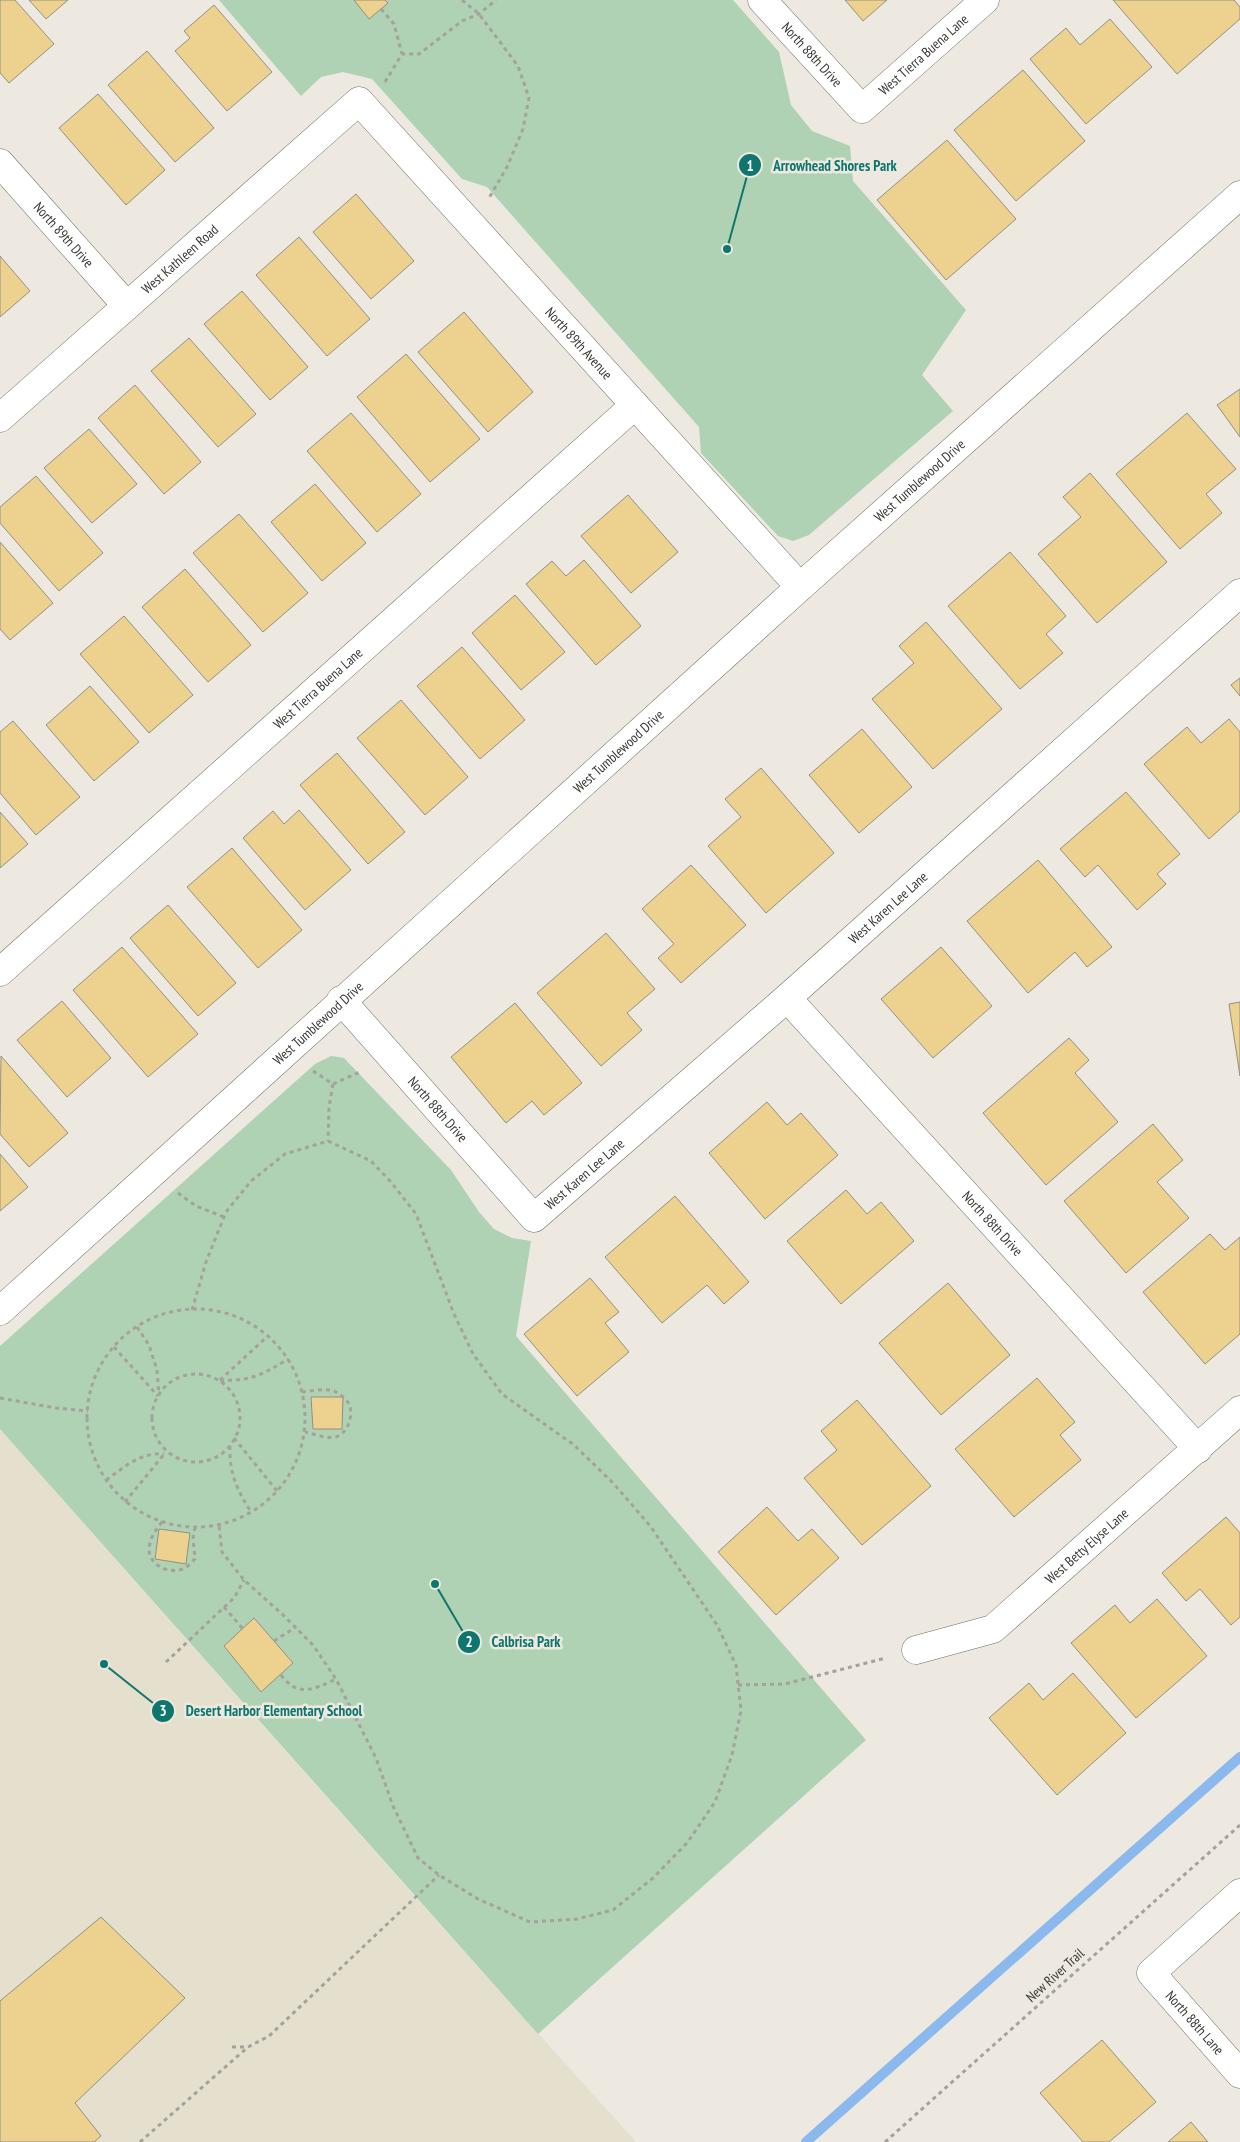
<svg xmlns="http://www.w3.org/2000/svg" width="1240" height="2142" viewBox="0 0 1240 2142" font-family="'PT Sans Narrow',sans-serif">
	<rect width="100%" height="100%" fill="#ede9e0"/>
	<path fill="#e5dfce" d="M0,1429L416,1898L636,2142H0Z"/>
	<path fill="#aed2b3" d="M219,0H733L779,52L791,105L812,131L850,146L853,181L966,310L922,375L953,411L809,535L793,541L778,536L701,453L699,427L487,187L462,179L372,79L343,72L321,77L301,96Z
		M331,1056L344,1058L451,1170L479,1212L494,1229L512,1238L531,1241L516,1336L866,1740L538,2034L0,1429V1346L315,1064Z"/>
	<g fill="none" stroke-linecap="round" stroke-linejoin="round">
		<path stroke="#8bb8ed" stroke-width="10" d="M806,2142L1240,1757"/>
	</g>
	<path fill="#ecd28e" stroke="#928f86" d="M0,0H15L54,44L9,83L0,73Z
		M29,0H68L46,19Z
		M354,0H385L388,3L369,19Z
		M845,0H887L863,21Z
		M1113,0H1234L1240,7V19L1177,74Z
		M214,5L272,72L227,111L175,51L190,38L184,31Z
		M1110,19L1152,67L1086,124L1030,59L1066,28L1080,45Z
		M147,51L214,128L175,162L108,85Z
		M1023,70L1085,141L1016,201L954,130Z
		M98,94L165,170L126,205L59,128Z
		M947,140L1016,219L946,280L877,200Z
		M356,194L414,261L371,299L313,232Z
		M299,237L370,319L327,356L256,275Z
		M0,256L30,291L0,317Z
		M242,291L308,367L270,400L204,324Z
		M464,312L533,392L488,432L418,352Z
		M189,338L256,414L218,447L151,371Z
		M406,354L480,439L430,482L357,397Z
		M135,385L201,462L164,494L98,418Z
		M1240,389V437L1217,405Z
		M351,413L421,494L377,532L307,451Z
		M1187,413L1236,469L1206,494L1222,513L1180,549L1116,474Z
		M89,429L137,484L92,523L44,468Z
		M1090,473L1167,562L1097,623L1038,554L1081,517L1063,497Z
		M36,476L103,553L59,591L0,523V507Z
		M315,484L366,543L322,581L271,522Z
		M628,495L678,552L631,593L581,536Z
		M239,514L308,593L263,632L193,553Z
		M0,542L53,603L10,640L0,629Z
		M1010,552L1066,616L1046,634L1063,653L1020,689L948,606Z
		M584,560L641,626L596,665L526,584L552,561L566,576Z
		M185,569L251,645L208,682L142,607Z
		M515,595L565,652L521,690L472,633Z
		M124,616L193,695L149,733L80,654Z
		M926,622L1002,709L933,769L872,699L914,663L899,646Z
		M462,647L525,720L480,759L417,686Z
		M1240,678V696L1231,685Z
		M90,686L139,742L94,781L46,725Z
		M401,700L468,777L425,815L357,738Z
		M1229,719L1240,732V811L1209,839L1144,764L1187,727L1201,743Z
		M13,721L80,797L36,835L0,793V732Z
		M862,729L912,787L859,833L809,775Z
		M337,753L405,832L368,864L300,785Z
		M761,768L834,853L766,913L708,846L741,817L725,799Z
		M1126,792L1180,854L1157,874L1166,884L1137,910L1098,865L1085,877L1060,849Z
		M299,810L351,870L305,910L243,838L273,811L284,824Z
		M0,812L28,844L0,868Z
		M232,848L302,930L258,968L187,887Z
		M1038,860L1112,947L1087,967L1075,952L1028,993L967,921Z
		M691,865L746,925L681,983L658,958L674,944L642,909Z
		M168,905L236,983L198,1016L130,938Z
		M606,933L655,989L627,1013L642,1030L601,1066L537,993Z
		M122,947L198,1034L148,1077L73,990Z
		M941,947L992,1006L933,1058L881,999Z
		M62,1001L111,1058L67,1097L17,1040Z
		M1240,1002V1076L1229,1004Z
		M515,1003L582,1083L544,1115L532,1101L506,1123L451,1057Z
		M1069,1038L1089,1060L1075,1073L1118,1122L1046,1185L983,1113Z
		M1,1056L68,1133L29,1167L0,1134Z
		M767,1102L787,1125L801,1113L838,1155L765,1219L709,1153Z
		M1153,1124L1183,1160L1157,1182L1189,1218L1126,1273L1064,1201Z
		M0,1154L28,1187L0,1211Z
		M846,1190L867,1214L881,1202L914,1241L841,1304L787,1241Z
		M675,1196L749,1282L724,1304L707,1285L662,1323L605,1257Z
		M1210,1234L1225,1250L1240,1237V1334L1205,1364L1143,1292Z
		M590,1278L619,1312L605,1323L629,1352L577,1396L524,1334Z
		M948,1283L1010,1355L941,1415L879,1343Z
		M1037,1378L1075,1422L1060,1435L1081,1460L1014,1517L955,1449Z
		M311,1397H343L342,1429H313Z
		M857,1400L931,1486L862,1545L804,1478L837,1450L821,1431Z
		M767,1507L798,1541L812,1529L839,1558L776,1615L718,1552Z
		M1226,1517L1240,1533V1617L1231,1625L1200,1589L1186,1601L1162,1573Z
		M159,1529L190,1533L186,1564L155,1559Z
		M1157,1599L1207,1656L1136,1718L1071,1643L1115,1605L1130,1623Z
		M254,1618L293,1663L261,1692L224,1646Z
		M1073,1673L1126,1733L1057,1795L989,1718L1029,1683L1043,1700Z
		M101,1917L185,1998L75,2103L101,2136L94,2142H0V2001Z
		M1102,2040L1156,2102L1109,2142H1083L1040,2093Z
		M1191,2122L1208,2142H1168Z"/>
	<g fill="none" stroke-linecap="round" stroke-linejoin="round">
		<g stroke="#716e66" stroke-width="29">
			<g id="minor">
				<path id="s1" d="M762,0L862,109L985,0"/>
				<path id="s2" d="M0,163L127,306"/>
				<path id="s3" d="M0,418L359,101L800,587"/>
				<path id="s4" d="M0,972L635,405"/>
				<path id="s5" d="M787,998L1198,1449"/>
				<path id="s6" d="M341,1000L534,1218L787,998L1240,593"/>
				<path id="s7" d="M0,1311L800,587L1240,195"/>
				<path id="s8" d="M916,1650L993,1629L1240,1410"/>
				<path id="s9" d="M1240,1893L1151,1973L1240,2074"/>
			</g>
		</g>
		<path stroke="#a5a19b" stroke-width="3" stroke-dasharray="4 4" stroke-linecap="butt" d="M462,0L479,14L518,66L529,98L523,129L507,167L489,198
			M381,9L394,24L402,54
			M385,82L402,54H419L462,21L479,14L496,0
			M313,1071L333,1084L329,1107L328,1141
			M333,1084L362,1071
			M178,1193L196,1206L224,1217
			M87 1418a109 109 0 1 1 218 0a109 109 0 1 1-218 0Z
			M192,1310L206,1262L226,1212L251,1181L285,1154L328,1141L371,1161L391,1182L416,1214L454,1314L473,1354L502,1394L574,1445L614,1484L651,1527L717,1625L736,1665L741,1710L732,1755L715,1802L687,1843L653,1878L613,1910L577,1919L530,1922L478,1899L439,1875L418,1858L393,1806L376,1758L336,1679L313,1645L282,1614L244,1580L222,1552L219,1525
			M137,1327L149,1345L157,1370L159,1396
			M114,1347L158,1396
			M152 1418a44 44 0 1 1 88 0a44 44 0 1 1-88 0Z
			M220,1380C249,1382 264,1374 288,1359
			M220,1380L268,1336
			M302,1392C311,1391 325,1388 334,1391C338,1393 347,1399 349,1404C354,1415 348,1433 336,1437C325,1439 315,1434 305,1432
			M0,1398L56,1408L88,1411
			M234,1438L277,1491
			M230,1446C229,1473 237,1490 251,1512
			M106,1480C125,1467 140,1452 164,1454
			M125,1502L165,1453
			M162,1522C157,1528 152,1535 150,1543C144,1562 166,1575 183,1569C187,1568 191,1562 195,1559L193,1538L195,1528
			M224,1607L243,1629
			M274,1641L296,1627
			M166,1662L234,1598L244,1580
			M281,1675C298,1698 314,1689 336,1679
			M738,1685L785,1684L886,1658
			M232,2047H248L269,2036L439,1875
			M140,2142L248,2047
			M885,2142L1240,1825"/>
		<use href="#minor" stroke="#fff" stroke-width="28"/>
	</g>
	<g text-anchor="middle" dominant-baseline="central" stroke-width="5" stroke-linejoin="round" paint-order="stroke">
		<g font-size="14" fill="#3a3835" stroke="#ede9e0">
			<text stroke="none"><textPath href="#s1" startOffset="74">North 88th Drive</textPath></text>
			<text stroke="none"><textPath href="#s1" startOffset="230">West Tierra Buena Lane</textPath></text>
			<text stroke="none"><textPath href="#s2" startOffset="96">North 89th Drive</textPath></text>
			<text stroke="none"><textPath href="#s3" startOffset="240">West Kathleen Road</textPath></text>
			<text stroke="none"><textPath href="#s3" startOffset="806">North 89th Avenue</textPath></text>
			<text stroke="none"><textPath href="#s7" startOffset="1239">West Tumblewood Drive</textPath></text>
			<text stroke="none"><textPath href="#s4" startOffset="426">West Tierra Buena Lane</textPath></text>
			<text stroke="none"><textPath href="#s7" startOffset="834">West Tumblewood Drive</textPath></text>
			<text stroke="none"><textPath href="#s6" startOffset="762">West Karen Lee Lane</textPath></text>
			<text stroke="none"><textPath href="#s7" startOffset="429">West Tumblewood Drive</textPath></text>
			<text stroke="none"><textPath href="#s6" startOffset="146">North 88th Drive</textPath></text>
			<text stroke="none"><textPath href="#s6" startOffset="358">West Karen Lee Lane</textPath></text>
			<text stroke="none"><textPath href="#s5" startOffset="305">North 88th Drive</textPath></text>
			<text stroke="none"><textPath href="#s8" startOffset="205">West Betty Elyse Lane</textPath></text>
			<text transform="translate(1055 1975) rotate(-42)">New River Trail</text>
			<text stroke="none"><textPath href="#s9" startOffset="186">North 88th Lane</textPath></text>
		</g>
	</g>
	<path fill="none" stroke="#0f766e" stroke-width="2" d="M727 249L750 165M435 1584L469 1642M104 1664L163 1711"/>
	<g fill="#0f766e" stroke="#ede9e0" stroke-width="2">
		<circle cx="727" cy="249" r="5"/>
		<circle cx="435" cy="1584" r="5"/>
		<circle cx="104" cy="1664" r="5"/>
		<circle cx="750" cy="165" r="12"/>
		<circle cx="469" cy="1642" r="12"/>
		<circle cx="163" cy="1711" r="12"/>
	</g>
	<g font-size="15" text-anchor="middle" font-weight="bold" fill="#fff">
		<text x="750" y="171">1</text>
		<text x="469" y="1647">2</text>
		<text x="163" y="1716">3</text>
	</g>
	<g font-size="15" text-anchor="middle" font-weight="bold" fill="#0f766e" stroke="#ede9e0" stroke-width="5" stroke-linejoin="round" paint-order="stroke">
		<text x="835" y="171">Arrowhead Shores Park</text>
		<text x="526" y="1647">Calbrisa Park</text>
		<text x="274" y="1716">Desert Harbor Elementary School</text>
	</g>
</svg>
